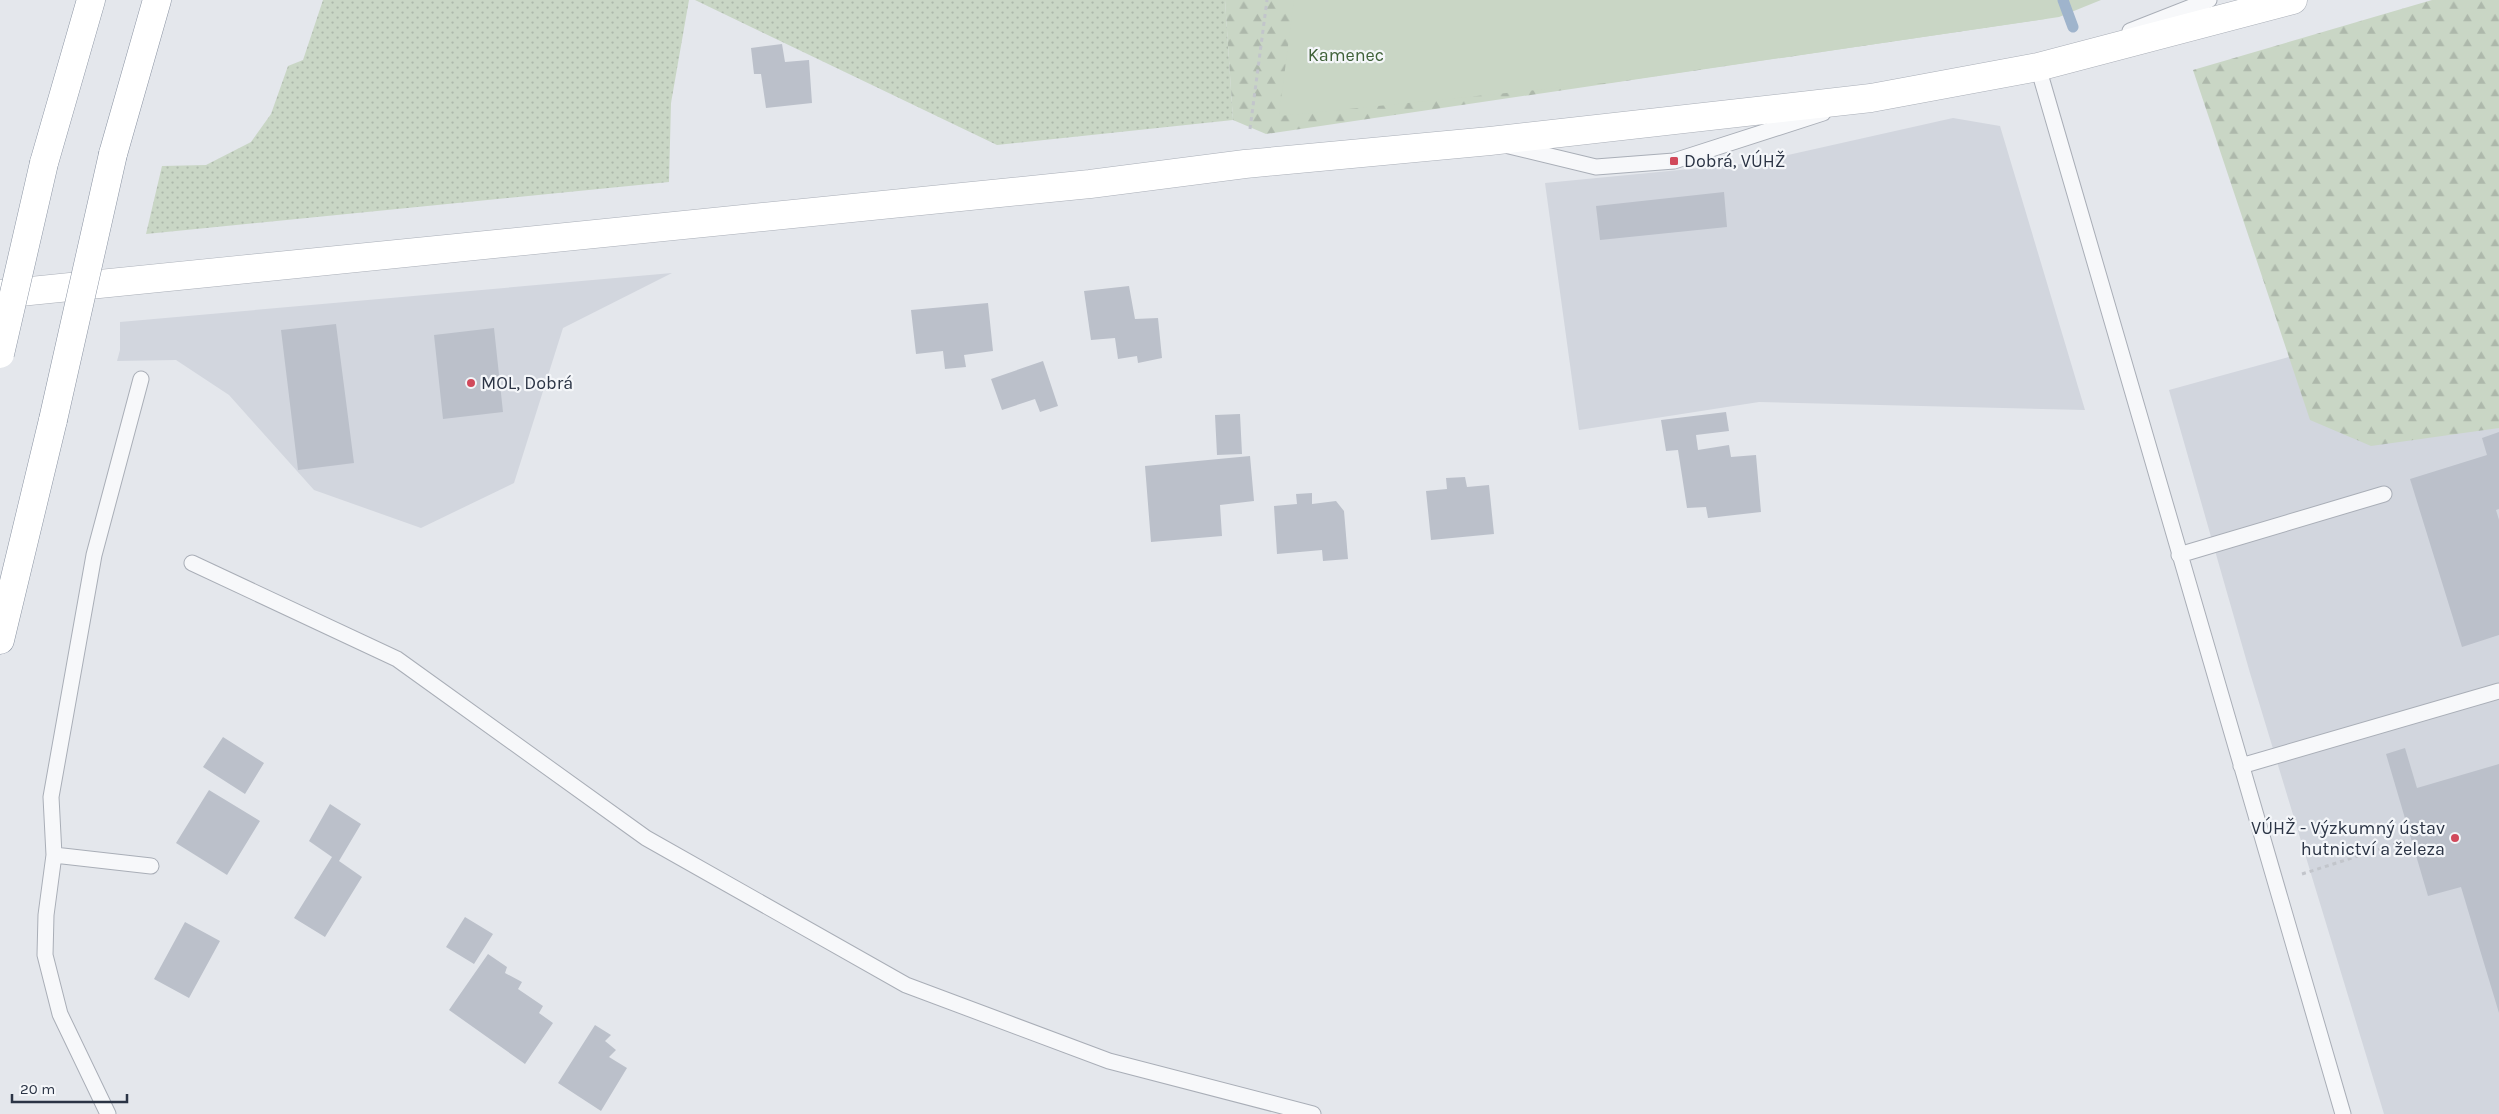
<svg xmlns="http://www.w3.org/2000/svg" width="2499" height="1114" viewBox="0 0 2499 1114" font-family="Karla,sans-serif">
	<defs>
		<pattern id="grass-dots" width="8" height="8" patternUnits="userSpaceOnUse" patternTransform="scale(1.25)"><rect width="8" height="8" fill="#c9d6c5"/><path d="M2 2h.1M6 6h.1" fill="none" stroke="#adb8ab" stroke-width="1.8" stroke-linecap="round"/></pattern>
		<pattern id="forest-firs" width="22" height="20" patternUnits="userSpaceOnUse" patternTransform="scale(1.25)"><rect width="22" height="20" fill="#c9d6c5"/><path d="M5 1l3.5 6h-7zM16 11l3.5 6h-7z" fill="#adb8ab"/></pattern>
	</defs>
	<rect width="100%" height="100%" fill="#e4e7ec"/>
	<path fill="#d2d6de" d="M1953,118L2000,126L2085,410L1759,402L1579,430L1545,183L1752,163Z
		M672,273L563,328L514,483L421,528L314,490L229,395L176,360L117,361L120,350V322Z
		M2499,299V1114H2384L2250,673L2169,390Z"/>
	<path fill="url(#grass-dots)" d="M323,0H689L671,103L669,182L146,234L162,166L206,165L251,142L271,114L288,66L303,60Z
		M695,0H1225L1233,120L997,145Z"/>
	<path fill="url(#forest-firs)" d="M1225,0H2091L2045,19L1266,134L1233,120Z
		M2432,0H2499V428L2371,446L2310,420L2193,70Z"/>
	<path fill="#c9d6c5" d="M1294,0H2101L2059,17L1615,82L1279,116Z"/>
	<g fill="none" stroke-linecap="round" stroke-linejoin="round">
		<path stroke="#9fb4cc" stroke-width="11" d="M2063,0L2073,27"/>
	</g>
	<path fill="#bbc0ca" d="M782,44L785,62L809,60L812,103L766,108L761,74H754L751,48Z
		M1724,192L1727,227L1600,240L1596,206Z
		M1129,286L1135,319L1158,318L1162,358L1138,363L1137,356L1118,359L1115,338L1091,340L1084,291Z
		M988,303L993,351L964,355L966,367L945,369L943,351L916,354L911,310Z
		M336,324L354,463L298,470L281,330Z
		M494,328L503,412L443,419L434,335Z
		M1043,361L1058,406L1040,412L1035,399L1002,410L991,379Z
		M1726,412L1729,431L1696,435L1698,450L1729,445L1731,457L1756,455L1761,512L1708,518L1706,507L1687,508L1678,450L1666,451L1661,420Z
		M1240,414L1242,454L1217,455L1215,415Z
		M2499,432V509L2496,510L2499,520V635L2462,647L2410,479L2487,455L2482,438Z
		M1250,456L1254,501L1220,505L1222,536L1151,542L1145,466Z
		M1465,477L1467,487L1489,485L1494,534L1431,540L1426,491L1447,489L1446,478Z
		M1312,493V504L1336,501L1344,511L1348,559L1323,561L1322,550L1277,554L1274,506L1297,504L1296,494Z
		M223,737L264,763L245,794L203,767Z
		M2405,748L2417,788L2499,764V1013L2461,887L2428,896L2386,754Z
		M209,790L260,821L227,875L176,843Z
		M330,804L361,824L339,861L362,877L325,937L294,918L332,857L309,841Z
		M465,917L493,934L474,964L446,947Z
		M185,922L220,941L189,998L154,979Z
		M488,954L507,967L505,973L522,982L518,989L543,1006L539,1013L553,1023L525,1064L449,1010Z
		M595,1025L611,1035L605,1041L616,1050L609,1057L627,1068L601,1111L558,1083Z"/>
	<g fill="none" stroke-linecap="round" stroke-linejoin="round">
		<g stroke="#a9aeb7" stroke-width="17">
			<path id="service" d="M2130,31L2209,0
				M2043,65L2038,67L2343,1114
				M1509,146L1596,167L1674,161L1823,113
				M2179,555L2384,494
				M192,563L397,659L646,838L906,985L1109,1061L1313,1114
				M2241,766L2499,691
				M54,855L51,797L94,555L141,379
				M108,1114L60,1014L45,955L46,915L54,855L151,866"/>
		</g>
		<g stroke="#a9aeb7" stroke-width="29">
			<path id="secondary" d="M0,294L1090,184L1245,164L1490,141L1871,98L2038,67L2293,0"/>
		</g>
		<g stroke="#8b94a3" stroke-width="29">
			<path id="motorway" d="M113,154L157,0
				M44,163L91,0
				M0,640L53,420"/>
		</g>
		<path stroke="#c2c5cb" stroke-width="3" stroke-dasharray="4 4" stroke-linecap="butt" d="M1250,129L1267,0
			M2302,874L2408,840"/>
		<use href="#service" stroke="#f7f8fa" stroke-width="15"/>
		<use href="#secondary" stroke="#fff" stroke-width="28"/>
		<use href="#motorway" stroke="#fff" stroke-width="28"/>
		<g stroke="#8b94a3" stroke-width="29" stroke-linecap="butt">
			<path id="motorway-bridge" d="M0,354L44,163
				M53,420L113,154"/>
		</g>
		<use href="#motorway-bridge" stroke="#fff" stroke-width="28"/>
	</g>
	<g fill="#d1495b" stroke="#f4f6f9" stroke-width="2">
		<rect x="1669" y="156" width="10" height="10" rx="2.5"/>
		<circle cx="471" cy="383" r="5"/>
		<circle cx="2455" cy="838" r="5"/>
	</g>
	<g text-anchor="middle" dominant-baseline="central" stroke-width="4.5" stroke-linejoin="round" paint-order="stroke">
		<g font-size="18" fill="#3f6138" stroke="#f4f6f9">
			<text x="1346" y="55">Kamenec</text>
		</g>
		<g font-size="18" fill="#2b3445" stroke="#f4f6f9" text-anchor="start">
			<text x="1684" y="161">Dobrá, VÚHŽ</text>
			<text x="481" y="383">MOL, Dobrá</text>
			<text x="2445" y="828" text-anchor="end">VÚHŽ - Výzkumný ústav<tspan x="2445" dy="21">hutnictví a železa</tspan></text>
		</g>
	</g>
	<path d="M12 1094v8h115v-8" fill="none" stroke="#2b3445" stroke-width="2.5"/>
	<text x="20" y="1094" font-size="15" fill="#2b3445" stroke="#f4f6f9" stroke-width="4" paint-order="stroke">20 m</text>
</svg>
